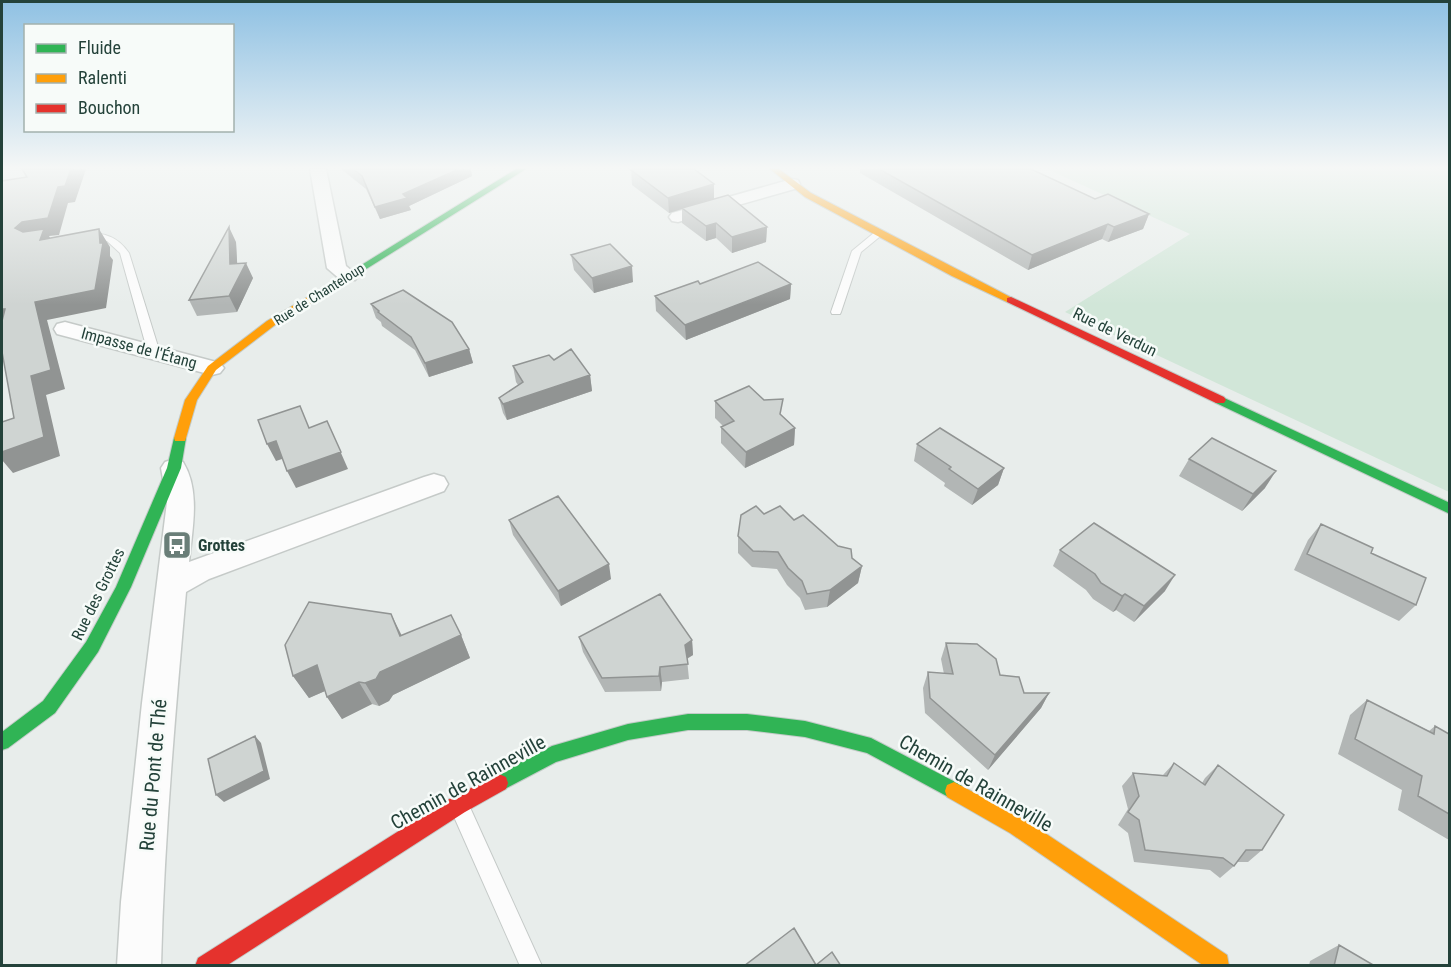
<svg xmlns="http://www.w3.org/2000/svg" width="1451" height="967" viewBox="0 0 1451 967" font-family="'Roboto Condensed',sans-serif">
	<rect width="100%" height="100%" fill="#e8edeb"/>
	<path fill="#d1e6d8" d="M1047,169H1449V492L1065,312L1190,234Z"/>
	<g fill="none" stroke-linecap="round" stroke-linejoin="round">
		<g stroke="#c5cac8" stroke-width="2">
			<path id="lane" d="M875,232L883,234L861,252L841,312L840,314H832L831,312L852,251Z
				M85,233C105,233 117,236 129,253L160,353L158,355H150L148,353L120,253L107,241L82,238L80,236Z
				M461,801L468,803L542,966H520L451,810L454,803Z"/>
		</g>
		<g stroke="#c5cac8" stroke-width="3">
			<path id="street" d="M310,169H326L346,266L358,276L355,280H341L327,268Z
				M792,179L798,180L800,184L798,188L678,222L672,221L669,217L672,213Z
				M65,322L220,363L224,368L220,373L212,375L57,334L54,329L57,324Z
				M174,459L183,462C201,491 192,530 189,562L424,477L434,474L444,477L448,484L444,491L209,579L186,592C175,716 164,841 161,966H117L121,902L142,703L167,502L161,468L165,462Z"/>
		</g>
		<g stroke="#c3cbc8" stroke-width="2">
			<path id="fast" d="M516,169H526L363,271L355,269Z
				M1220,396L1450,503V514L1216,403L1214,400L1216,397Z
				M180,434L186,438L181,468L131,587L98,652L55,713L8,748L2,750V732L43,701L86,642L116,587L167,468L174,438Z
				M688,714H747L805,721L871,738L961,785L963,791L961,797L954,800L867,753L805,737L747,730H688L628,740L556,762L499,792L492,789L490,783L492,777L552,746L628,724Z"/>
		</g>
		<g stroke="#c3cbc8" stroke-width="2">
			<path id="slow" d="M770,169H779L811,193L1016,300L1015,302H1007L952,276L805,197Z
				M360,266L363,267V271L275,325L216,370L197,400L186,438L185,441H175L174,438L185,400L208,366L267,321Z
				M954,782L1024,819L1227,955L1229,966H1204L1010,833L947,797L945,791L947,785Z"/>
		</g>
		<g stroke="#c3cbc8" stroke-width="2">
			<path id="jam" d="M1011,297L1224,397L1226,400L1224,403H1216L1007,302V298Z
				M499,774L506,777L508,783L506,789L465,812L226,966H195L198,958L451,798Z"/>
		</g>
		<use href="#lane" fill="#fcfcfc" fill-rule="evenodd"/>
		<use href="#street" fill="#fcfcfc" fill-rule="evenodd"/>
		<use href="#fast" fill="#30b455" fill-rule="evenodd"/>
		<use href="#slow" fill="#ff9f0a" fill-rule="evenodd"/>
		<use href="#jam" fill="#e5322d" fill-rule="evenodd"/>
	</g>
	<path fill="#b2b6b5" d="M341,169H459L472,176L409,206L411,210L380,219L366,189Z
		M860,169H1031L1095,199L1149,214L1143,229L1108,242L1102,239L1028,270L860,173Z
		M631,170L714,199L767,227L766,242L732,253L716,238L706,241L682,223V209L669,213L632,185Z
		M236,242L237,263L253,278L237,312L197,316L189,300Z
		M571,255L633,282L594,293L574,270Z
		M791,284L790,299L686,340L656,311L655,296Z
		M371,304L469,349L473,363L429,377L415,350L382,326L381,322L376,318Z
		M554,360L590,375L592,391L507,420L503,413L499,398L518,385L516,382L513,366Z
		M764,400L795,428L794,445L745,468L721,443V427L723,426L715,418V401Z
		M917,444L1004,468L998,485L972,505L944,486L945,483L914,461Z
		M1189,459L1265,488L1242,511L1179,476Z
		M764,514L852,558L862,566L858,583L827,607L805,610L800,598L787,585L777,569L752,567L738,553V536Z
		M509,520L611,579L561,606L513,535Z
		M1321,524L1416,605L1399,621L1294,570L1308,540Z
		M1060,550L1165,591L1134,622L1116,610L1113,612L1093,599L1086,590L1053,566Z
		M401,635H461L470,658L393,695L389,701L379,706L372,704L342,719L327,697L325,691L309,698L293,676Z
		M579,637L692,640L693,655L687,659L689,679L662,682L661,691L605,692L583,652Z
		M946,643L1000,675L1024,693H1049L1041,708L988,770L925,713L923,688L928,672L944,674L941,659Z
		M1367,700L1429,731L1435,726L1449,734V840L1398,810L1402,790L1338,754L1350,715Z
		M1174,763L1202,783L1205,778L1218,765L1262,850L1248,862H1237L1234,866L1220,878L1210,870L1134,862L1128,833L1118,825L1128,809L1122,786L1133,773L1163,775Z
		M1339,945L1375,966H1309L1310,961Z"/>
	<path fill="#919493" d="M71,169H86L75,202L68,203L59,235L49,236L55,246L34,239L15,228L58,187Z
		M459,169H471L472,176L409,206L411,210L380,219L375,207Z
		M714,184V199L669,213L668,198Z
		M1149,214L1143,229L1108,242L1114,227Z
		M716,223V238L706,241V226Z
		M1108,224L1102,239L1028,270L1032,255Z
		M229,227L236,242L238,278L246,263L253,278L237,312L229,296Z
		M767,227L766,242L732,253V237Z
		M99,229L110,247V256L113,260L106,308L47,320L65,389L46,395L60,456L13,473L2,460V452L31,376L35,302L100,243Z
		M632,266L633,282L594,293L592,278Z
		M791,284L790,299L686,340L685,325Z
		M2,309H5L2,330Z
		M469,349L473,363L429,377L425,363Z
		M590,375L592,391L507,420L503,404Z
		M327,421L348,469L296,488L287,471Z
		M795,428L794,445L745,468L746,452Z
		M276,441L285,458L276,461L267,444Z
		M1004,468L998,485L972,505L978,489Z
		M1276,471L1265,488L1242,511L1253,494Z
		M609,564L611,579L561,606L558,591Z
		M862,566L858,583L827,607L830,590Z
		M1175,575L1165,591L1134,622L1144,606Z
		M1125,594L1116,610L1113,612L1122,596Z
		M391,614L403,638L461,635L470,658L393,695L389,701L379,706L365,683L380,672L400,636Z
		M692,640L693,655L686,659L685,645Z
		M317,665L332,688L309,698L293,676Z
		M660,667L662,682L661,691L659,676Z
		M359,682L372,704L342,719L327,697Z
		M1049,693L1041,708L988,770L995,755Z
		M255,736L261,743L270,779L224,802L216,795Z"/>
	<path fill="#cfd4d2" stroke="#919493" stroke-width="1.5" d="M22,169H71L65,186L58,187L48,218L22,222L15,228L23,232L44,229L40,240L99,229L100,243H103L95,290L35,302L51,370L31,376L44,437L2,452V422L14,418L2,352V321L5,309H2V181L27,177Z
		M353,169H459L403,194L407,198L375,207L362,176Z
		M635,169H694L714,184L668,198L631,170Z
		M879,169H1031L1095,199L1108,194L1149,214L1114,227L1108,224L1032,255Z
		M728,195L767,227L732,237L716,223L706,226L682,208Z
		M229,227L230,264L246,263L229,296L189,300Z
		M610,244L632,266L592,278L571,255Z
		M758,262L791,284L685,325L655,296L698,281L700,284Z
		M403,290L452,322L469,349L425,363L411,337L378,312L379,311L371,304Z
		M571,349L590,375L503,404L499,398L523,382L513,366L549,355L554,360Z
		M749,386L764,400L783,399L780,414L795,428L746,452L721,427L734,421L715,401Z
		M300,406L309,428L327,421L341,452L287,471L276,441L267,444L258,420Z
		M940,428L1004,468L978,489L949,469L951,467L917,444Z
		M1212,438L1276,471L1253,494L1189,459Z
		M558,496L609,564L558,591L509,520Z
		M756,506L764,514L780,506L794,520L803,515L838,546L851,549L852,558L862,566L830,590L807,594L802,581L788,568L778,552L753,551L738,536L741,515Z
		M1094,523L1175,575L1144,606L1125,594L1122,596L1101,583L1095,574L1060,550Z
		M1321,524L1373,548L1371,553L1426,578L1416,605L1307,554Z
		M660,594L692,640L685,645L688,664L660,667L659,676L602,678L579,637Z
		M309,602L391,614L400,636L451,615L461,635L380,672L376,679L365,683L359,682L327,697L317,665L293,676L285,645Z
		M946,643L977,644L996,659L1000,675L1019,677L1024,693H1049L995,755L930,698L928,672L953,674Z
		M1367,700L1434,734L1435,726L1449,734V814L1418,796L1422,776L1355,739Z
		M255,736L264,771L216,795L208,759Z
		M1174,763L1205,785L1218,765L1284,815L1262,850H1246L1234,866L1223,858L1145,850L1139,820L1128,812L1139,796L1133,773L1167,776Z
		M794,928L816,965L832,952L841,966H744Z
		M1339,945L1375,966H1334Z"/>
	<linearGradient id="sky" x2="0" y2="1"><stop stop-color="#8fc1e3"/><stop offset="0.55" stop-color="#f5f7f6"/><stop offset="1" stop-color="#f5f7f6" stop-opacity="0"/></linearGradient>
	<rect width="1451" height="305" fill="url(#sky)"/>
	<defs>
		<g id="bus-square" transform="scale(1.5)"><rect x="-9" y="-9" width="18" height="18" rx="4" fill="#697e78" stroke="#f7fbf9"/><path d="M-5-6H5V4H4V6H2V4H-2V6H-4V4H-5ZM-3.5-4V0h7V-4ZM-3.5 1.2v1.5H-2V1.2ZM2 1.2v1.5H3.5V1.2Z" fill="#fff"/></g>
	</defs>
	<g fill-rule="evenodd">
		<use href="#bus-square" x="177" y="545"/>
	</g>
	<g text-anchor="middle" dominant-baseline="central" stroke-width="5" stroke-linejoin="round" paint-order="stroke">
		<g font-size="14" fill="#24423a" stroke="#f7fbf9">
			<text transform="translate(319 294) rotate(-32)">Rue de Chanteloup</text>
		</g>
		<g font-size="16" fill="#24423a" stroke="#f7fbf9">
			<text transform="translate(1115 332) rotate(26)">Rue de Verdun</text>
			<text transform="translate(139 348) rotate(15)">Impasse de l'Étang</text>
			<text transform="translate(98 594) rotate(-64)">Rue des Grottes</text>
		</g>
		<g font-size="16" font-weight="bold" fill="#24423a" stroke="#f7fbf9" text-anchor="start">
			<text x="198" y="545">Grottes</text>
		</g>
		<g font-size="20" fill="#24423a" stroke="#f7fbf9">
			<text transform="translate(153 775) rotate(-85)">Rue du Pont de Thé</text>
			<text transform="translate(468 782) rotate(-29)">Chemin de Rainneville</text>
			<text transform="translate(976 783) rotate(30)">Chemin de Rainneville</text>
		</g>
	</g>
	<rect width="1451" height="967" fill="none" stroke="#24423a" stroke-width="6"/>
	<rect x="24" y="24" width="210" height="108" fill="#f7fbf9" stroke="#a3b1ad" stroke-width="1.5"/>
	<rect x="36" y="44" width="30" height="9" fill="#30b455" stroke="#a3b1ad" stroke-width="1.5"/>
	<text x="78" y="54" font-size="18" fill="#24423a">Fluide</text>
	<rect x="36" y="74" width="30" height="9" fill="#ff9f0a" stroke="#a3b1ad" stroke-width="1.5"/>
	<text x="78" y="84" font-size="18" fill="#24423a">Ralenti</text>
	<rect x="36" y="104" width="30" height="9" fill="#e5322d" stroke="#a3b1ad" stroke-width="1.5"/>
	<text x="78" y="114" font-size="18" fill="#24423a">Bouchon</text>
</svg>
